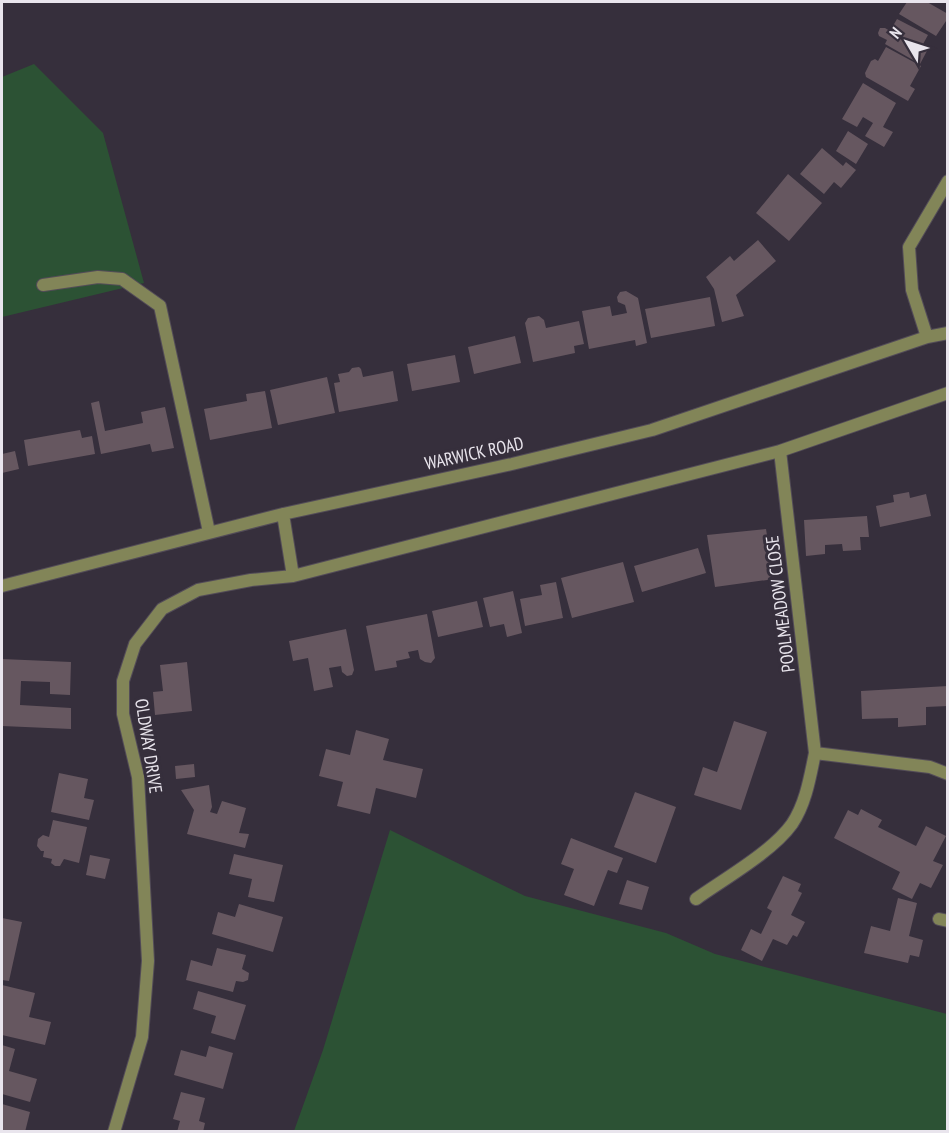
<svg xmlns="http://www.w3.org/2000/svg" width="949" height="1133" viewBox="0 0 949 1133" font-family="'PT Sans Narrow',sans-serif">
	<rect width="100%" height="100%" fill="#362f3c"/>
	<path fill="#2c5234" d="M34,64L103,133L144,283L2,317V77Z
		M390,830L525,896L666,933L715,954L947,1014V1131H294L323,1050Z"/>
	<path fill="#665760" d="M907,2H927L948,14V18L936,36L899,14Z
		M897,19L928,35L922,46L928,49L920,64L885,44L887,40L879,36L878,33L880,28H885L890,31Z
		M886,47L921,66L910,86L915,89L908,101L866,77L865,73L871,61L875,59L878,61Z
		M863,83L896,103L883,127L893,132L884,147L865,136L873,123L863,117L857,127L842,119Z
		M848,131L868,144L856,164L836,151Z
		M822,148L843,166L846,162L856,170L841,188L834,182L824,194L800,174Z
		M788,174L822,203L789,241L756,213Z
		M758,240L776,261L736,295L744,316L722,322L714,289L706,277L730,256L734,261Z
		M626,291L638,298L647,343L636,346L635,340L589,349L582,311L610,306L612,316L627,313L625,305L618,302L617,297L620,292Z
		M710,297L715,326L651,338L645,309Z
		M539,316L544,320L546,328L579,321L584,344L574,346L575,353L533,362L525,323L528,318Z
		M515,336L521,363L474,374L468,347Z
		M455,355L460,382L412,391L407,364Z
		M359,367L361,369L363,377L393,371L398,401L339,412L334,383L340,382L338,374L349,372L352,368Z
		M327,377L335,413L278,425L270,390Z
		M265,391L272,428L210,440L204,409L247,401L246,394Z
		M99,401L105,431L143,423L141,412L165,407L174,448L152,452L150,444L101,454L91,403Z
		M80,430L82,438L92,436L95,454L28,466L24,440Z
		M15,451L19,469L2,473V454Z
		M909,492L910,498L926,494L931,516L880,527L876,506L894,502L893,495Z
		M867,516L869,537H860L861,550L843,551L842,544L825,545V554L806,556L804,520Z
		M766,529L774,579L715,587L707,535Z
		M698,548L706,573L642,592L634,566Z
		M623,562L634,602L572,618L561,578Z
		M556,582L563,618L525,626L520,599L542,595L540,585Z
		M513,591L522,633L507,637L504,624L490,627L483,598Z
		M477,601L483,627L438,637L432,611Z
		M427,614L435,658L431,663L425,662L420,659L418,650L408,652L410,658L396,661L397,667L375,671L366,626Z
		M346,629L354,670L352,675L347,676L342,672L341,666L329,668L333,687L314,691L308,658L293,661L289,641Z
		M2,659L71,662L70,695L50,694V682L21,681L20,705L71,708V729L2,726Z
		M187,662L192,711L155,715L153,692L163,691L160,665Z
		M948,686V706L926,707V725L898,727V718L862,719L861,691Z
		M734,721L767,732L741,810L694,795L703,767L717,772Z
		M356,730L389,739L383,760L423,769L416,798L376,788L370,814L337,806L343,782L319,776L326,749L350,755Z
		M194,764L195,777L176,779L175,766Z
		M59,773L88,779L84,798L94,800L89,820L51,812Z
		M209,785L212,807L210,812L217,814L222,801L246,808L239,833L249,834L245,848L187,834L194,810L181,790Z
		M635,792L676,807L656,863L614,847Z
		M861,809L882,820L878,827L916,846L926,826L946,836L933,861L943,865L931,888L920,883L912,899L892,889L900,872L834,838L848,810L858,815Z
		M53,820L87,827L79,863L64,859L60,866H55L51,863L52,859L43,857L44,851H41L37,846L38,839L43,835L49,837Z
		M571,838L623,858L617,873L608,870L594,906L564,895L574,869L561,864Z
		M234,854L283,865L274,902L248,897L252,879L229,874Z
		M90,855L110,859L105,879L86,875Z
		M783,876L801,884L798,891L802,893L791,915L805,922L797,937L793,935L787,945L773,939L762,961L741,950L751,929L761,934L772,911L767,908Z
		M627,880L649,887L642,910L619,904Z
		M898,898L917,903L909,936L923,940L919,957L910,955L908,963L864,953L871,926L890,931Z
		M239,904L283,917L273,952L212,934L218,912L235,917Z
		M2,918L22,922L9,981L2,980Z
		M217,948L246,955L242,969L249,973L248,980L243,982L236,981L233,992L186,980L191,960L212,966Z
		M2,985L35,993L29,1017L51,1022L45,1045L2,1035Z
		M198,991L246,1005L235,1040L211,1033L216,1016L193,1009Z
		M2,1045L15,1049L9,1071L37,1079L30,1102L2,1094Z
		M209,1046L233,1053L223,1089L174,1075L181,1050L206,1057Z
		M181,1092L205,1098L199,1121L205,1123L203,1132H177L180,1121L173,1119Z
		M2,1104L30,1112L25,1132H2Z"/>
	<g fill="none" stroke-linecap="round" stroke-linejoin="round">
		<g stroke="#534c58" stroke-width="14">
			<path id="lane" d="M43,285L98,277L122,279L160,306L209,532"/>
		</g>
		<g stroke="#534c58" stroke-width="14">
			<path id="street" d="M927,337L912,290L909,247L948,181
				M780,451L815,753L930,767L948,774
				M293,576L780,451L948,393
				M2,586L283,514L512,464L652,430L927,337L948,333
				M696,899C724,879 772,852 792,824C806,803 810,777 815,753
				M939,919L948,921
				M114,1132L142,1037L148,961L138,777L123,714V681L135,644L162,609L198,590L251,580L293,576L283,514"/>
		</g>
		<use href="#lane" stroke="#828558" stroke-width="12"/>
		<use href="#street" stroke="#828558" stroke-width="12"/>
	</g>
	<g text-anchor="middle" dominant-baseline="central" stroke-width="6" stroke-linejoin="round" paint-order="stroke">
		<g font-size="18" fill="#e9e5ed" stroke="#362f3c">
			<text transform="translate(474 453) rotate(-12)">WARWICK ROAD</text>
			<text transform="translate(780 604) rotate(-97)">POOLMEADOW CLOSE</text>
			<text transform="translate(149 746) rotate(81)">OLDWAY DRIVE</text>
		</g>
	</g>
	<rect width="949" height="1133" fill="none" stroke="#e9e5ed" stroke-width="6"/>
	<g transform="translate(907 42) rotate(309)" stroke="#362f3c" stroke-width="4.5" paint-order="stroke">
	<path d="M0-4.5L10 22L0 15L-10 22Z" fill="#e9e5ed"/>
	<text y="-9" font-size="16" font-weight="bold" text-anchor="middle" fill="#e9e5ed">N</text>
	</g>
</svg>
